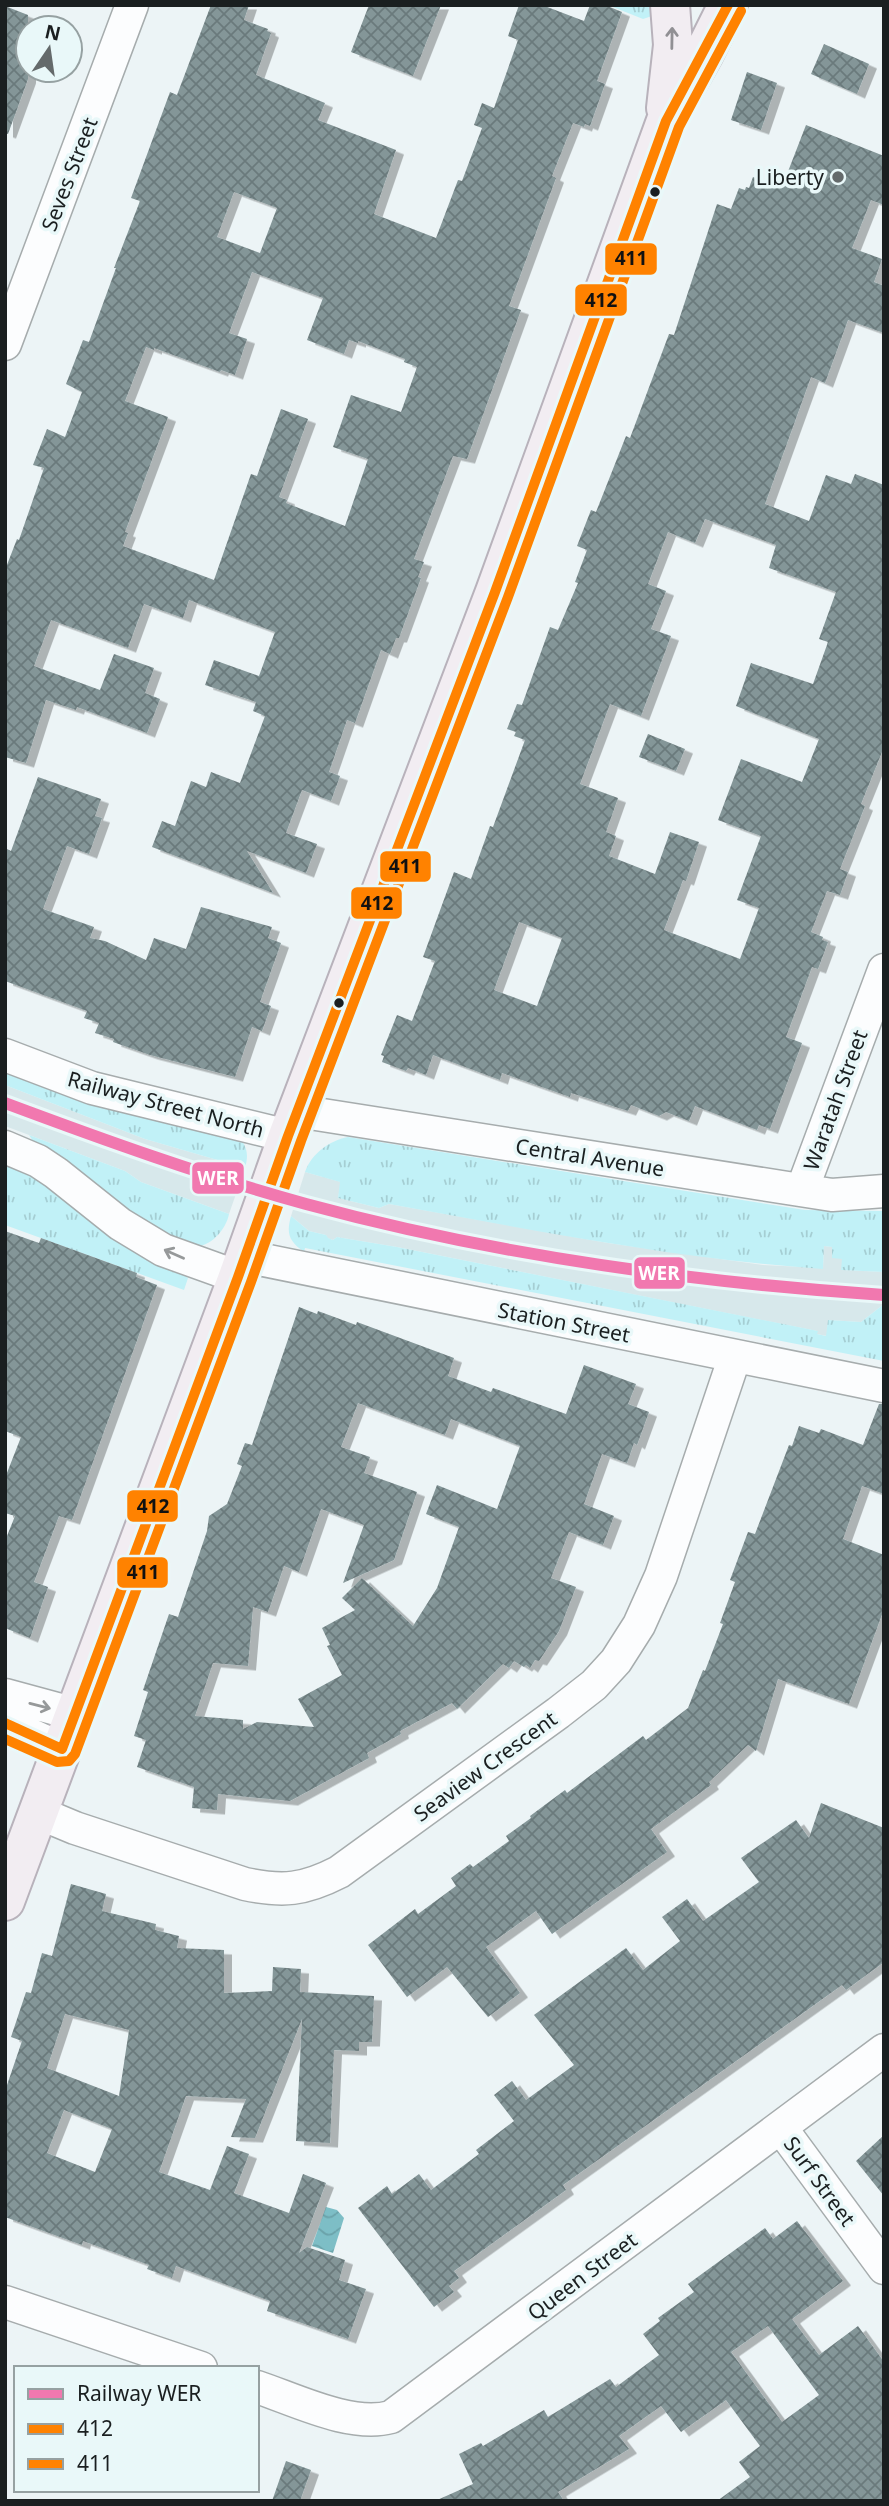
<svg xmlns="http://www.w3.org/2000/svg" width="889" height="2506" viewBox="0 0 889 2506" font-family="'Noto Sans',sans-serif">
	<defs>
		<pattern id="grass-tufts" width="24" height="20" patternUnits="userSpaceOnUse" patternTransform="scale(1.75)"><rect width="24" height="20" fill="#c1f1f7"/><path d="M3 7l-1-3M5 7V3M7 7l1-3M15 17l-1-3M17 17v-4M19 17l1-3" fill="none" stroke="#a5ced3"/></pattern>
		<pattern id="water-waves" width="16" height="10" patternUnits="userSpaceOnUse" patternTransform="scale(1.75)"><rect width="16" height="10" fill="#7dbec6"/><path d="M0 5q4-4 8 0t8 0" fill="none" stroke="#6ba3aa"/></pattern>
		<pattern id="building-cross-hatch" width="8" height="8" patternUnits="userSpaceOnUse" patternTransform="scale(1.75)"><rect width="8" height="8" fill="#849698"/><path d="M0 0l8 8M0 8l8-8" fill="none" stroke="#6b7a7c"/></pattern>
		<filter id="shadow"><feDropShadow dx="8" dy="4.5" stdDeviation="0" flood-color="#0004"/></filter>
	</defs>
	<rect width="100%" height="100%" fill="#ecf4f6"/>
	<path fill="#d7e8eb" d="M5,1085L145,1139L245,1168L229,1214L141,1182L125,1171L5,1126Z
		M305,1172L341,1182L338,1198L379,1208L389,1204L608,1243L763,1265L823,1268L824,1246L833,1247L842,1259V1270L884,1272V1304L861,1322L828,1320L827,1336L817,1334V1331L397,1247L337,1237L333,1240L327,1238L326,1235L309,1231L291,1216Z"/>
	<path fill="url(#grass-tufts)" d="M608,5H653L655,15L643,19Z
		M5,1069L242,1141C248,1150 248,1157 245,1168L145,1139L5,1085Z
		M29,1135L125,1171L141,1182L229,1214C226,1230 210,1248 192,1247C159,1244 66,1167 35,1144Z
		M348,1137L805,1210L884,1211V1272L841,1270L842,1259L832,1258V1247L824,1246L823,1269C677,1259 533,1230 389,1204L379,1208L338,1198L340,1182L305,1172C312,1153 329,1141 348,1137Z
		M5,1158C52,1180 91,1222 134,1251C151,1262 171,1266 188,1278L184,1290L5,1225Z
		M291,1216L309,1231L326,1235L328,1238L333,1240L337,1237L397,1247L818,1331L817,1334L826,1336L828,1320L861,1322L884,1304V1361L305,1248L304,1252C289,1241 286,1234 291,1216Z"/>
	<path fill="url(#water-waves)" d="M326,2207L337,2210L344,2218L333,2253L312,2246Z"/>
	<path fill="url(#building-cross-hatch)" fill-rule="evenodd" filter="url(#shadow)" d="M211,5H249L244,20L268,29L267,31L271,33L256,75L325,103L318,120L396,150L374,214L436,238L458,180L462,181L482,128L474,125L482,103L494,108L518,40L508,36L519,5H542L584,21L590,5H605L622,12L597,81L605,84L590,126L585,124L584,127L573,123L552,176L556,178L509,306L521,310L467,459L453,456L414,559L424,562L418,577L421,578L399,638H396L390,654L381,650L355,723L347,720L329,772L340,776L331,801L302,790L286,833L317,844L306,873L247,851L273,893L152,847L162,821L175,826L191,781L206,787L211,772L240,783L265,716L253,711L256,702L205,685L214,660L259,676L275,632L189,600L183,618L144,604L128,648L51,620L34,666L100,690L114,654L154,668L145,693L160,699L147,733L77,707L76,710L46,700L26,763L5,757V570L17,539L19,540L44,468L33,465L47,429L65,437L82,392L66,384L83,340L89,342L116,268H114L140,201L131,198L170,92L177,95ZM234,192L277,208L260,253L217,237ZM252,272L323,298L307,340L344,354L349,340L358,343V341L405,359L404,362L417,367L401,412L351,395L333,447L368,459L345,526L286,503L287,500L279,497L308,419L281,409L257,476L251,474L214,580L123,546L128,533L125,532L168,417L125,401L146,347L154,350V348L220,372L221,370L235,375L247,339L229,333Z
		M369,5H441L413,76L351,52Z
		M5,6L28,15V79L8,134L5,133Z
		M824,44L869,64L857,94L811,74Z
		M747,72L777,83L761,130L731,120Z
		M806,125L884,156V205L871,200L852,248L882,259L874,282L884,286V333L848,320L825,383L811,377L765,504L809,521L826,475L851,484L855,474L884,485V747L861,804L865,806L840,869L848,872L840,895L827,891L811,932L823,937L822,940L828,942L818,969L812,967L786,1037L802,1043L770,1129L759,1125L757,1130L695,1106L689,1121L666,1112L659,1116L631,1105L628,1111L571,1093L570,1097L502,1073L500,1080L433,1055L426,1075L408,1068L406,1071L382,1062L384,1056L381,1055L397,1015L412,1021L435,961L423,957L454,872L471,879L490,826L493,827L525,740L514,736L516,732L507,729L517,704L522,705L550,627L558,630L578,583L575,582L587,550L577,546L591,510L596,512L626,436L630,438L669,334L674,335L717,204L731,209L739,188L745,190L746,187L749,188L753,177L782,187ZM705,519L776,545L769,568L836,592L819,639L828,642L813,684L751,663L736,706L819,739L802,782L741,759L718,820L761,836L737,900L759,908L740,959L664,930L683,880L686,881L699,842L670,832L655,874L609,856L616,836L606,832L618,798L580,784L610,704L641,716L671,636L651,629L666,591L648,584L668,532L695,543ZM519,922L562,938L537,1006L494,990Z
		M648,734L685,749L676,771L639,757Z
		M38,777L101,799L95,816L102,818L89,854L67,846L43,909L94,927L90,938L105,941L146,960L154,938L186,949L201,907L272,927L268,938L281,943L260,1002L271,1006L262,1031L252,1027L235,1077L150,1055L113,1042L114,1039L95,1033L99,1023L84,1018L87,1011L5,981V848L11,851Z
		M5,1231L39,1243L41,1238L137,1273L136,1277L157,1285L72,1520L59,1516L34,1582L48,1587L30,1638L5,1628V1541L15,1516L5,1513V1478L21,1437L5,1431Z
		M299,1307L317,1314L318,1311L356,1325L357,1322L454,1358L448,1376L491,1392L493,1388L566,1414L584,1365L636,1384L628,1404L649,1412L637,1445L634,1443L627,1463L602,1454L584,1504L614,1516L603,1545L569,1532L551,1578L576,1587L559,1631L539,1661L535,1660L530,1668L526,1665L524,1667L514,1661L509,1668L503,1664L457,1709L452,1703L400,1731L401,1734L367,1753L369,1758L290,1801L218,1794L217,1810L192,1808L194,1787L137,1767L146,1740L134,1736L148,1692L143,1690L169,1614L178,1617L207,1531L209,1516L227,1504L242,1466L237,1464L245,1443L252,1445ZM358,1403L445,1435L451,1419L520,1446L497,1509L437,1485L426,1514L459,1527L437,1588L413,1626L362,1578L342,1598L355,1610L322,1628L330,1645L327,1646L342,1675L298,1699L314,1727L257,1722L243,1729V1720L195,1716L213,1663L248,1666L253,1607L268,1612L284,1566L299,1572L321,1509L364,1525L343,1583L394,1560L417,1492L364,1473L370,1457L341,1447Z
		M879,1404H884V1494L862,1486L843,1539L884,1555V1609L849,1704L778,1679L756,1751L748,1745L709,1782L711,1785L651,1829L667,1852L552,1934L536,1911L486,1947L520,1993L488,2017L447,1967L407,1997L368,1945L415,1909L418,1914L456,1886L451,1878L470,1864L473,1867L509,1841L506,1836L531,1818L530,1816L565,1790L567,1793L643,1736L646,1740L688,1708L703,1670L705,1671L723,1624L720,1623L735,1582L730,1580L748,1532L755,1534L789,1445L792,1446L799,1426L819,1433L821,1429L863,1445Z
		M821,1803L884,1828V1962L846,1990L842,1985L563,2185L566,2190L454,2271L459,2278L449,2286L454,2292L434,2307L358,2208L387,2186L392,2194L419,2174L431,2190L479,2154L476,2150L514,2121L494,2095L512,2081L526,2100L574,2065L534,2015L626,1948L643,1970L680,1941L662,1917L687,1899L703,1921L759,1882L741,1858L796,1820L809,1838Z
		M71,1884L106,1894L102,1911L156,1924L155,1930L179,1936L177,1948L224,1950V1993L272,1991L273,1967L301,1969L300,1992L374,1996L372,2042H359V2051L334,2050L330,2143L296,2141L302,2019L255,2138L231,2137L246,2099L186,2096L159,2172L210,2190L227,2146L249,2154L234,2193L289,2213L303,2174L326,2183L299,2253L307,2247L345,2260L339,2280L366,2289L348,2339L267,2311L270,2301L176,2266L172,2278L147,2269L149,2265L83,2241L82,2245L5,2217V2091L22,2041L11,2037L26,1992L31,1993L42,1953L52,1956ZM65,2014L129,2030L119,2096L47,2068ZM64,2110L112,2129L95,2172L47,2153Z
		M884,2135V2196L856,2161Z
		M797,2221L843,2281L792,2319L819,2355L858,2326L884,2362V2501H717L750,2477L739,2462L760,2446L726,2400L681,2432L661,2406L619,2436L629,2449L558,2492L564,2501H435L473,2484L459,2454L481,2443L483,2446L544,2410L548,2417L610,2379L616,2387L659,2355L643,2334L660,2321L658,2318L694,2292L688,2284L765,2228L773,2239ZM768,2326L819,2395L782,2422L731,2352Z
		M286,2461L311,2470L300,2501H272Z"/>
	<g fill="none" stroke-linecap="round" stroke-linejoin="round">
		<g stroke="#a6acad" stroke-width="35">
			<path id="minor" d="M5,344L132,5
				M5,1055L92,1088L288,1136
				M297,1111L832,1195L884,1191
				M5,1147L38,1161L56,1173L120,1224L163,1250L238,1277
				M802,1190L884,970
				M244,1256L884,1386
				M5,1695L75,1714
				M5,1723L62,1749
				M39,1813L75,1828L245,1884C283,1892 304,1890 339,1872L558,1713L594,1685L616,1661L639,1625L661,1576L735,1356
				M781,2128L884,2268
				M5,2302L201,2368
				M257,2387C296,2400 351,2428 391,2417L884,2050"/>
		</g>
		<g stroke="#b8b2bb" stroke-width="42">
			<path id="major" d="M666,108L673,45L670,5
				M5,1901L238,1277L288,1136L495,592L666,121L703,55L728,5"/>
		</g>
		<use href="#minor" stroke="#fcfdfe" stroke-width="32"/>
		<use href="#major" stroke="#f2edf2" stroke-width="38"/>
		<g stroke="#e9f8f9" stroke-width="16">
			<path id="bus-1" d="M5,1723L62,1749L238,1277L288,1136L495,592L666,121L728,5"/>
		</g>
		<g stroke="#e9f8f9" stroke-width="16">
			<path id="bus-2" d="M5,1739L57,1762L69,1761L75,1754L251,1282L301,1141L508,597L679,127L741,11"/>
		</g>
		<use href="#bus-1" stroke="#ff8200" stroke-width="10"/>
		<use href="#bus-2" stroke="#ff8200" stroke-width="10"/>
		<g stroke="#e9f8f9" stroke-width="18">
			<path id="rail-1" d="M5,1103C104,1140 204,1176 306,1204C494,1255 689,1282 884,1295"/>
		</g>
		<use href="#rail-1" stroke="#f178af" stroke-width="12"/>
	</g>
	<defs><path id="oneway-shaft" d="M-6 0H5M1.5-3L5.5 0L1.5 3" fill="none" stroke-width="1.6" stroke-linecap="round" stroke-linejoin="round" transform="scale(1.75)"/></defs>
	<use stroke="#919094" href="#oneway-shaft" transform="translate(672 38) rotate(-89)"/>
	<g stroke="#96999a">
		<use href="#oneway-shaft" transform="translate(174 1254) rotate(-156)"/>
		<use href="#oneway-shaft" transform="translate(40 1706) rotate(14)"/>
	</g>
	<circle fill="#646a6b" stroke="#e9f8f9" stroke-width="2.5" cx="838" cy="177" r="7"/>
	<g fill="#1a1f20" stroke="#e9f8f9" stroke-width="2.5">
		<circle cx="655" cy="192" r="6"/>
		<circle cx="339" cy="1003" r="6"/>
	</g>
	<g text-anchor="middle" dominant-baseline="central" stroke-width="7" stroke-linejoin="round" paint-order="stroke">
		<g font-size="21" fill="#1a1f20" stroke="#e9f8f9">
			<text transform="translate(69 174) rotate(-69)">Seves Street</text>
			<text transform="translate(835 1100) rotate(-70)">Waratah Street</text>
			<text transform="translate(166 1104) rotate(15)">Railway Street North</text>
			<text transform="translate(590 1157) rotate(9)">Central Avenue</text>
			<text transform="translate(564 1322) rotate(11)">Station Street</text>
			<text transform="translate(485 1766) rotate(-36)">Seaview Crescent</text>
			<text transform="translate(820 2181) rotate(54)">Surf Street</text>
			<text transform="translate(582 2276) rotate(-37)">Queen Street</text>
		</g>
		<g font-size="21" fill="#1a1f20" stroke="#e9f8f9" text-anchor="end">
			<text x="824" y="177">Liberty</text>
		</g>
	</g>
	<g stroke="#e9f8f9" stroke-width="2.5">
		<rect x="604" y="242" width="54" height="34" rx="7" fill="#ff8200"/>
		<rect x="574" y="283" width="54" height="34" rx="7" fill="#ff8200"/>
		<rect x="379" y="850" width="53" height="33" rx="7" fill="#ff8200"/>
		<rect x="350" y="886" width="53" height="34" rx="7" fill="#ff8200"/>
		<rect x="191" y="1161" width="54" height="34" rx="7" fill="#f178af"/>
		<rect x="633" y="1256" width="53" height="34" rx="7" fill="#f178af"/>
		<rect x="126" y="1489" width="53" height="34" rx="7" fill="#ff8200"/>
		<rect x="116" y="1556" width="53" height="33" rx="7" fill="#ff8200"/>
	</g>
	<g font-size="19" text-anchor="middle" font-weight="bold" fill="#fff">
		<text x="218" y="1185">WER</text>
		<text x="659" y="1280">WER</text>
	</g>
	<g font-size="19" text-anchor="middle" font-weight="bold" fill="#111">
		<text x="631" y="265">411</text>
		<text x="601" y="307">412</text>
		<text x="405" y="873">411</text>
		<text x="377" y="910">412</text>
		<text x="153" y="1513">412</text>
		<text x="143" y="1579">411</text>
	</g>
	<rect width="889" height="2506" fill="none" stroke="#1a1f20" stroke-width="14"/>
	<rect x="14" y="2366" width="245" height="126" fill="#e9f8f9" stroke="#96a1a2" stroke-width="2"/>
	<rect x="28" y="2389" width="35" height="10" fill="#f178af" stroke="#96a1a2" stroke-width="2"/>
	<text x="77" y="2401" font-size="21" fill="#1a1f20">Railway WER</text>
	<rect x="28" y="2424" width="35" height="10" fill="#ff8200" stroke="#96a1a2" stroke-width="2"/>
	<text x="77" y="2436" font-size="21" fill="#1a1f20">412</text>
	<rect x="28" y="2459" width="35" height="10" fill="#ff8200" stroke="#96a1a2" stroke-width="2"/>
	<text x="77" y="2471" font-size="21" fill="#1a1f20">411</text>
	<g transform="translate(49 49) rotate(13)"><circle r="33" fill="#e9f8f9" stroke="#96a1a2" stroke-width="2"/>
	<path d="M0-5L12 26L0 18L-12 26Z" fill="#646a6b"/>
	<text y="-10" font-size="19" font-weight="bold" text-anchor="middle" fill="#1a1f20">N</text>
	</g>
</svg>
